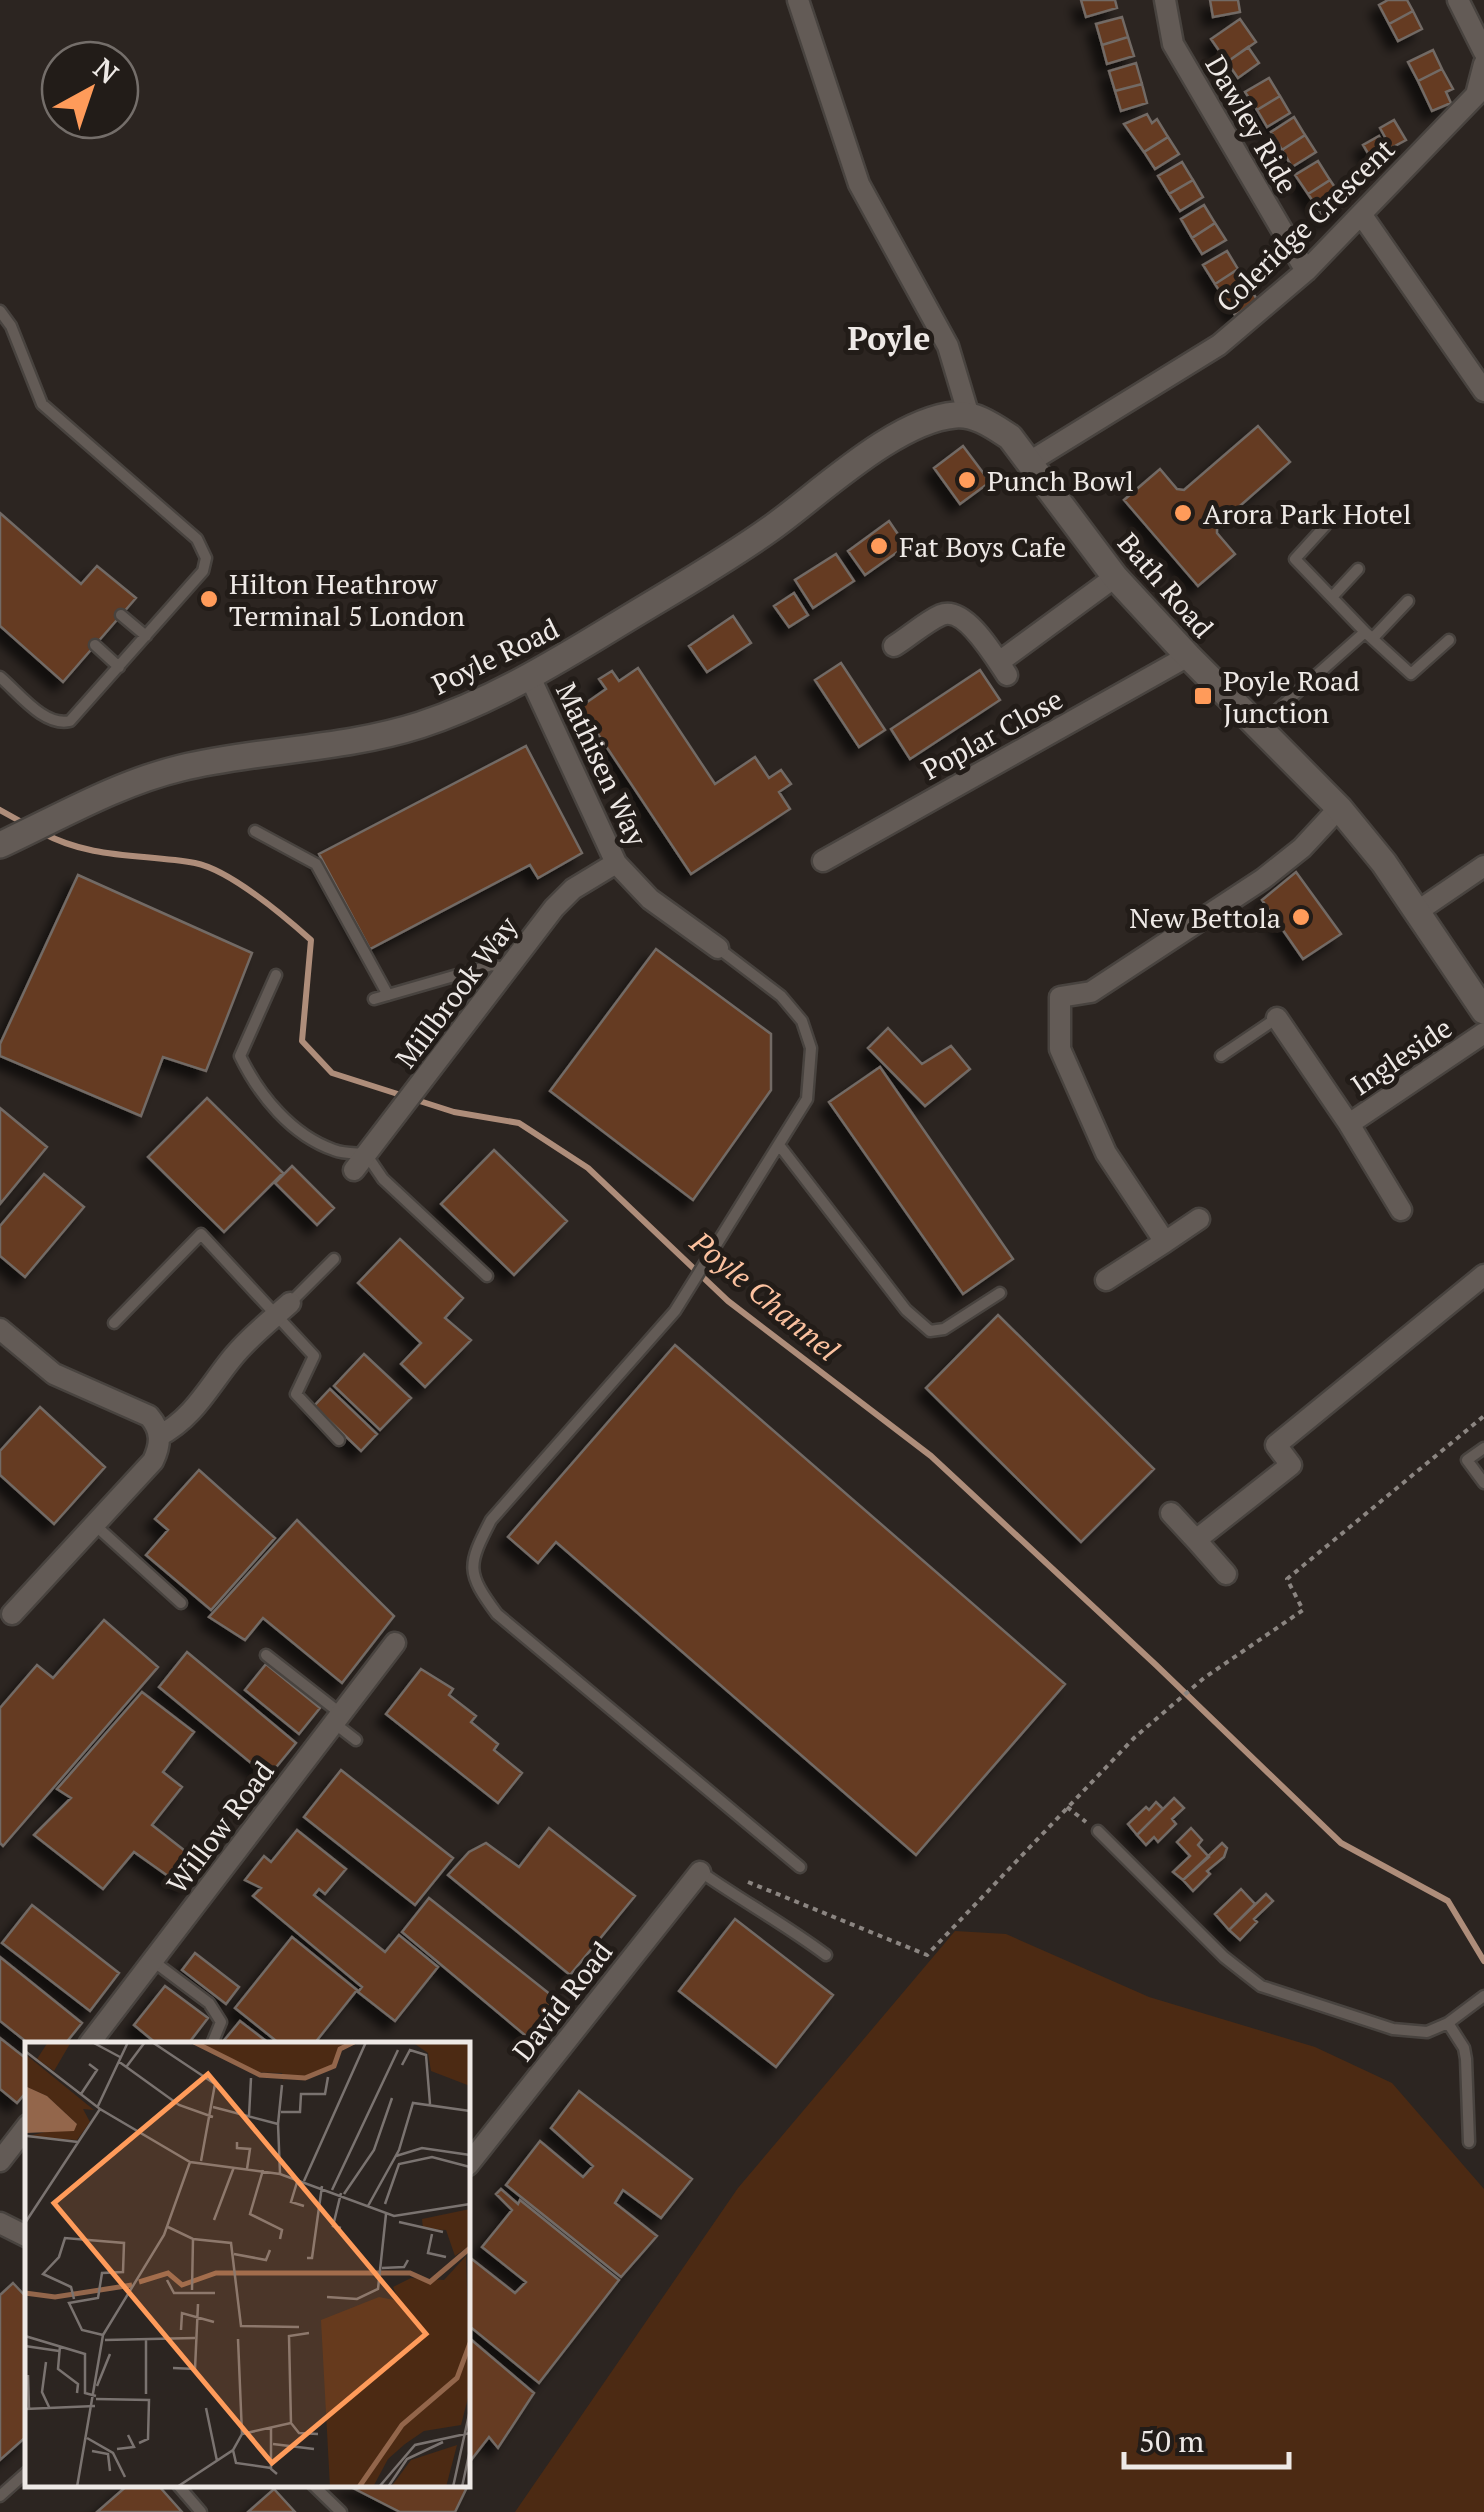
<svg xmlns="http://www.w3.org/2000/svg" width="1484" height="2512" viewBox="0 0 1484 2512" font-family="'PT Serif',serif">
	<defs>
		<filter id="shadow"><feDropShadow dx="-9" dy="9" stdDeviation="5" flood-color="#0009"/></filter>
	</defs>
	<rect width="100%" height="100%" fill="#2c2521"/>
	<path fill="#4c2a13" d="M955,1931L1006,1934L1149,1997L1315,2047L1392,2083L1484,2189V2512H515L738,2188Z"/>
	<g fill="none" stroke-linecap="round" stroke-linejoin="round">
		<path stroke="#ae8d7a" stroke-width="6" d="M0,810L27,825
			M43,833C90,859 143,854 195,863C230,870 284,916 311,940L302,1041L332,1073L454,1112L519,1123L588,1168L728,1301L931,1456L1156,1665L1341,1843L1448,1901L1484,1961"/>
	</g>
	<path fill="#653b21" stroke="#726a65" stroke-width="2.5" filter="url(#shadow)" d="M1081,0H1115L1117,8L1086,17Z
		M1210,0H1238L1240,12L1213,17Z
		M1388,0H1407L1413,11L1389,24L1379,5Z
		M1413,11L1422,29L1398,41L1389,24Z
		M1122,17L1128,37L1102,45L1096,24Z
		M1240,19L1256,42L1227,62L1211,39Z
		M1128,37L1134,56L1107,64L1102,45Z
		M1248,47L1259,63L1238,78L1227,62Z
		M1433,50L1442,69L1418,81L1408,62Z
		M1136,63L1142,84L1115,91L1109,71Z
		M1442,69L1453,89L1446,92L1451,103L1432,111L1418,81Z
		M1269,78L1280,96L1257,110L1245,92Z
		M1142,84L1147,103L1121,111L1115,91Z
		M1280,96L1290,113L1267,127L1257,110Z
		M1147,114L1152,123L1157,119L1168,137L1144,152L1124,124Z
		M1294,117L1305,135L1282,150L1271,132Z
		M1394,120L1406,140L1391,148L1380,128Z
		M1305,135L1316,152L1292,167L1282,150Z
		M1379,136L1387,151L1372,160L1363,145Z
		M1168,137L1179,154L1155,169L1144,152Z
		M1318,161L1330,180L1308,194L1295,175Z
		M1182,162L1193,180L1169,194L1158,176Z
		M1193,180L1203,197L1180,211L1169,194Z
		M1330,180L1346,204L1325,219L1308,194Z
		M1204,205L1215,223L1192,238L1181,219Z
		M1215,223L1226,240L1202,254L1192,238Z
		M1227,251L1238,269L1215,284L1203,265Z
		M1238,269L1258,301L1235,315L1215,284Z
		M1258,426L1290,462L1217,526V533L1235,554L1198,586L1124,500L1160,469L1177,489L1184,490Z
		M963,446L990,482L960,504L934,468Z
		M0,513L81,584L97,566L136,598L63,682L0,626Z
		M889,521L906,546L865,575L848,551Z
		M836,554L854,581L813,608L795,580Z
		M794,593L808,615L789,627L774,606Z
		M733,616L751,643L707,672L689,646Z
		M841,663L885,730L859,747L815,680Z
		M638,668L715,784L755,757L769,778L781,770L791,784L779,792L790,809L691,874L580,707L606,689L599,679L612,671L619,681Z
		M980,670L1000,700L910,759L891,729Z
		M526,746L582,853L538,878L530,865L370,949L319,854Z
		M1296,872L1341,934L1303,959L1262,900Z
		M78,875L252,953L206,1071L163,1057L141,1116L0,1056V1044Z
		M656,949L771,1034V1090L693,1200L550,1091Z
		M888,1028L922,1064L951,1046L970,1069L925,1106L868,1048Z
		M880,1067L1013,1259L963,1294L829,1102Z
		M207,1098L283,1173L224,1232L148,1157Z
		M0,1108L47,1147L0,1204Z
		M494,1150L567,1221L514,1275L441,1204Z
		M292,1166L334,1208L317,1225L275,1183Z
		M44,1174L84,1207L25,1277L0,1256V1226Z
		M400,1239L463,1298L445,1318L471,1340L425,1387L401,1364L421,1343L358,1283Z
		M998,1315L1154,1469L1081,1542L926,1388Z
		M675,1345L1065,1684L916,1855L556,1542L538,1563L508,1537Z
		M364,1354L411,1398L380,1430L334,1386Z
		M330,1389L377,1434L361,1451L314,1406Z
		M40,1407L105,1467L54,1524L0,1475V1451Z
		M199,1470L275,1538L211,1610L146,1555L168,1530L155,1519Z
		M297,1520L394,1616L342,1683L263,1618L245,1640L209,1617Z
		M104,1620L158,1667L3,1846L0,1843V1708L37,1665L53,1678Z
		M187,1652L296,1743L268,1777L159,1687Z
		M266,1664L320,1708L299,1734L245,1690Z
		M421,1669L453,1689L449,1695L476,1716L471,1722L498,1744L494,1750L522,1773L498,1803L386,1714Z
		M142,1692L194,1732L163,1772L182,1787L152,1825L203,1865L185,1888L134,1852L103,1889L34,1835L71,1798L57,1789Z
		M341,1770L453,1858L415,1905L304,1817Z
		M1174,1798L1184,1808L1172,1819L1176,1824L1158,1842L1154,1837L1146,1845L1137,1835Z
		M1156,1802L1163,1809L1137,1835L1128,1824L1146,1807L1149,1810Z
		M549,1828L635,1896L570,1975L448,1875L469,1852L486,1843L519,1867Z
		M1191,1828L1202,1840L1198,1845L1209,1857L1183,1880L1173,1872L1190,1856L1177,1842Z
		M297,1830L346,1869L325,1894L319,1889L314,1895L385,1952L399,1935L438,1967L395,2021L358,1992L362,1987L253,1896L261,1888L245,1880L264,1856L271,1862Z
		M1222,1843L1227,1848L1224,1857L1207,1871L1210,1874L1193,1891L1183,1880Z
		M1241,1889L1255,1904L1229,1930L1215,1914Z
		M1266,1894L1273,1901L1254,1919L1257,1922L1240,1940L1229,1930Z
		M429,1898L556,1999L526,2036L402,1932Z
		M32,1905L119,1973L90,2011L2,1943Z
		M735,1919L833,1995L776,2067L679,1991Z
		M292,1937L357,1990L314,2044H280L235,2008Z
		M195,1953L239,1987L226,2004L182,1970Z
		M0,1957L82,2023L65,2044H29L0,2021Z
		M165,1986L208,2018L188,2044H157L134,2025Z
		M240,2021L270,2044H221Z
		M0,2038L28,2060V2090L17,2103L0,2089Z
		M579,2091L692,2179L661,2218L623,2190L615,2203L657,2236L621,2277L506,2185L540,2141L583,2177L593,2166L551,2128Z
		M501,2189L518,2204L520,2200L619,2280L539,2383L468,2325V2256L515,2293L526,2282L482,2247L512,2210L496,2194Z
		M13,2283L28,2299V2435L0,2460V2295Z
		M468,2337L534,2393L498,2448L489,2437L468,2464Z
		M468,2480L470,2481L455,2512H400L345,2484H468Z
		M129,2484H157L182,2512H97Z
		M274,2489L295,2512H248Z"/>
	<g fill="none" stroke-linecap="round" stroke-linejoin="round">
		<g stroke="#48433f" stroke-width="15">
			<path id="service" d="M0,311L11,326L42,404L197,539L206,558L203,571L70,721C44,727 19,693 0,677
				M1332,597L1358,569
				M121,615L146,636
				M1365,632L1411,674L1449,640
				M1373,638L1408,601
				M95,645L119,667
				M1258,727L1365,632L1295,559L1325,526
				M255,831L316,864L388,995
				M718,948L781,996L802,1021L811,1048L807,1099L675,1311L491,1520C467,1566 466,1572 497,1614L800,1867
				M276,975L240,1056C259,1095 291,1135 334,1150C344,1154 356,1153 366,1154L383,1179L487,1276
				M374,999L492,965L506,969
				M1221,1056L1277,1018
				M779,1145L906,1310L930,1331L944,1329L1000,1293
				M290,1303L334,1259
				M114,1323L201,1234L314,1356L296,1394L339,1440
				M1484,1448L1467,1460L1484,1483
				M95,1525L181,1603
				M266,1655L340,1713
				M334,1723L356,1740
				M1098,1831L1224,1957L1261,1986L1393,2029L1427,2032L1448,2023L1484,1996
				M701,1872C742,1901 785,1924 826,1955
				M153,1961L209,2003L221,2022L212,2044
				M1448,2023L1464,2048L1466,2059L1469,2142
				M177,2484L201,2512
				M312,2484L341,2512
				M0,2496L28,2471"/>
		</g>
		<g stroke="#48433f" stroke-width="25">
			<path id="minor" d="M798,0L859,184L948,346L969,416
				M1165,0L1173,44L1306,271
				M1458,0L1484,52
				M1361,214L1484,391
				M1031,461L1219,345L1306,271L1476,95L1484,64
				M894,646C909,637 925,622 941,615C965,605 995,657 1007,675
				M999,662L1115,577
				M530,677L616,863L650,899L718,948
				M823,861L1188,656
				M1418,911L1484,866
				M1277,1018L1349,1124
				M354,1170L554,908L573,889L616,863
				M1401,1210L1349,1124L1484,1033
				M1165,1242L1199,1219
				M1106,1280L1165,1242L1106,1153L1060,1049V997L1091,992L1263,879L1302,848L1339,808
				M0,1329L54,1374L149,1416C162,1431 161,1444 153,1461L12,1614
				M159,1436C194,1418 209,1386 233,1357C249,1337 271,1320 290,1303
				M1171,1513L1196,1540L1291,1465L1276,1445L1484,1275
				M1196,1540L1226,1574
				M89,2044L395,1643
				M0,2161L28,2125
				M468,2165L700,1872
				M0,2223L28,2237"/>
		</g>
		<g stroke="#48433f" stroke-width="30">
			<path id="tertiary" d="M0,845C58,818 118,783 181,768C260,749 342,750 420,725C490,702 553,664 615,626C667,594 721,564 770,529C818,495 895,420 955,415C975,413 993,426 1010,437L1115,577L1188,656L1339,808L1384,863L1484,1011"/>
		</g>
		<path stroke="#8b8581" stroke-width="4" stroke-dasharray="5 5" stroke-linecap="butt" d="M1067,1807L1086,1822
			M748,1882L927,1955L1134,1738L1204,1678L1303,1610L1287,1579L1484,1416"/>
		<use href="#service" stroke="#635b56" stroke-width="10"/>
		<use href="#minor" stroke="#635b56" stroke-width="20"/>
		<use href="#tertiary" stroke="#635b56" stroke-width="25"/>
	</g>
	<g fill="#ff9b5a" stroke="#221c18" stroke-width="4">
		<circle cx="967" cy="480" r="10"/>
		<circle cx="1183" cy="513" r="10"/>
		<circle cx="879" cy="546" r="10"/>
		<circle cx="209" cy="599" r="10"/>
		<rect x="1193" y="686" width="20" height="20" rx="5"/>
		<circle cx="1301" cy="917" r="10"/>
	</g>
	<g text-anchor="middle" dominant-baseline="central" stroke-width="10" stroke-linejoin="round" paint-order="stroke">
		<g font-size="28" fill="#eee9e6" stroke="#221c18">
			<text transform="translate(1252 124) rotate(60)">Dawley Ride</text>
			<text transform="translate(1305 225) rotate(-44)">Coleridge Crescent</text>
			<text transform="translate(1166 585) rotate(49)">Bath Road</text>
			<text transform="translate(495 656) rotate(-26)">Poyle Road</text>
			<text transform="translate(992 734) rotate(-29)">Poplar Close</text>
			<text transform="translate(602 764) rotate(65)">Mathisen Way</text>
			<text transform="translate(456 992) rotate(-53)">Millbrook Way</text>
			<text transform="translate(1401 1056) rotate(-34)">Ingleside</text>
			<text transform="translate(220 1827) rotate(-53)">Willow Road</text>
			<text transform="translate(562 2001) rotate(-52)">David Road</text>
		</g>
		<g font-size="28" fill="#eee9e6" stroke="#221c18" text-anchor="start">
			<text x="987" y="480">Punch Bowl</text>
			<text x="1203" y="513">Arora Park Hotel</text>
			<text x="899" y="546">Fat Boys Cafe</text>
			<text x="229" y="583">Hilton Heathrow<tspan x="229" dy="32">Terminal 5 London</tspan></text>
			<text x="1223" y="680">Poyle Road<tspan x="1223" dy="32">Junction</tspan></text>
			<text x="1281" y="917" text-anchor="end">New Bettola</text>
		</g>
		<g font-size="30" font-style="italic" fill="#fbc19f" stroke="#221c18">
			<text transform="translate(765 1296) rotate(40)">Poyle Channel</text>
		</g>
		<g font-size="32" font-weight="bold" fill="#eee9e6" stroke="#221c18">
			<text x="889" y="338">Poyle</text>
		</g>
	</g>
	<g transform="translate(25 2042)">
		<rect width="445" height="445" fill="#2c2521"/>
		<path d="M23,0H46L29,29L12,17ZM170,0H329L315,8L311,22L281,35L260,33L259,40L257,31L225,30ZM387,0H445V44L406,29L403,11ZM0,12L69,68L58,67L65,80L52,98L0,95L52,82L22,54L0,44ZM445,167V203L430,214L421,188L398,187L397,177ZM441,214L445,348L436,383L399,389L380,402L363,417L348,445H305L296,278L354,255L374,259L368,245L386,236L419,238ZM432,403L421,445H366L386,418Z" fill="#4c2a13"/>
		<path d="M0,44L22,54L52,82L49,89L0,91Z" fill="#93664b"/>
		<path fill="none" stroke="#93664b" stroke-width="5" d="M169,0L235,33L280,36L309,24L315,7L329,0M114,240L143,231L157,243L191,231H385L405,240L445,206M0,251L30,255L107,243M334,445L377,383L432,336L445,301"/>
		<path fill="none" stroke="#7a7370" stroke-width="2.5" d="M67,0L95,15M127,0L190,42L176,119M0,9L75,67L165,120L255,132L369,174L445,162M93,19L154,63L188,75M377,23L385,8L401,13L405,62M102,24L120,0M56,52L72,28L64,22M188,65L253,82L255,131M72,66L103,0M256,70H275L276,52H300L303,35M224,74L226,36M253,82L257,43M2,94L53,100M212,100V106L225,107L222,127M371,114L397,106L445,113M238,128L225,172L257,188L255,197M273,137L266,160L279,164M279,139L341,0M307,148L373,8M316,151L308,184L316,186M319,152L349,108L367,56M360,162L374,122L407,115L445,125M343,164L374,108L388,61L445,69M189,178L209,125M374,180L418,190M0,181L75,67M143,185L168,197L206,201L216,284L274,285M407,192L403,211L421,215M209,212L241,218L245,208M282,216H287L297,144M357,226L379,225L383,218M142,238L149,251H190M167,248L168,197M302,255L332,257L353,247L361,172M49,257L46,245L18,232L34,215L40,196L99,201L98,230L77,231L73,256L44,261L57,288L78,293M156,288L157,271L189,280M0,294L60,312V351L71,354M213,297L217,392M80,298L170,296M0,304L34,309M35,304L33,327L53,342L52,351M21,320L17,350L24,365M148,326L170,327L173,262M3,333L4,367M72,344L85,312M121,352V298M71,357L124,358L123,397L114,401M181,366L192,419M0,367L70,364M266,381L274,391L293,392M246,386V427L252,432M217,392L266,381L264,294L284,291M62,396L88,411L100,435M248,402L289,407M92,407L109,405L103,393M208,408L211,421L246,426M67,409L83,412L85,429M52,445L78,293L139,193L165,120M152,445L208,408L217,392M354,445L390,403L445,391M363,445L382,417L418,400M428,445L445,368M437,445L445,408"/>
		<path fill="#ff9b5a" fill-opacity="0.15" stroke="#ff9b5a" stroke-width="5" d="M183,32L401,292L247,421L29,161Z"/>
		<rect width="445" height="445" fill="none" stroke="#eee9e6" stroke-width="5"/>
	</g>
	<g transform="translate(90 90) rotate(40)"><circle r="48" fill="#221c18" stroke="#746e6a" stroke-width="2.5"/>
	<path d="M0-8L18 38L0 25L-18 38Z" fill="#ff9b5a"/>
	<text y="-15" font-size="28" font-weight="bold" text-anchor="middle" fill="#eee9e6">N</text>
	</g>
	<path d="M1124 2452v15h165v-15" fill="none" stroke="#eee9e6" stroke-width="5"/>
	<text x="1139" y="2452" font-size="30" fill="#eee9e6" stroke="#221c18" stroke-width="8" paint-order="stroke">50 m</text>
</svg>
